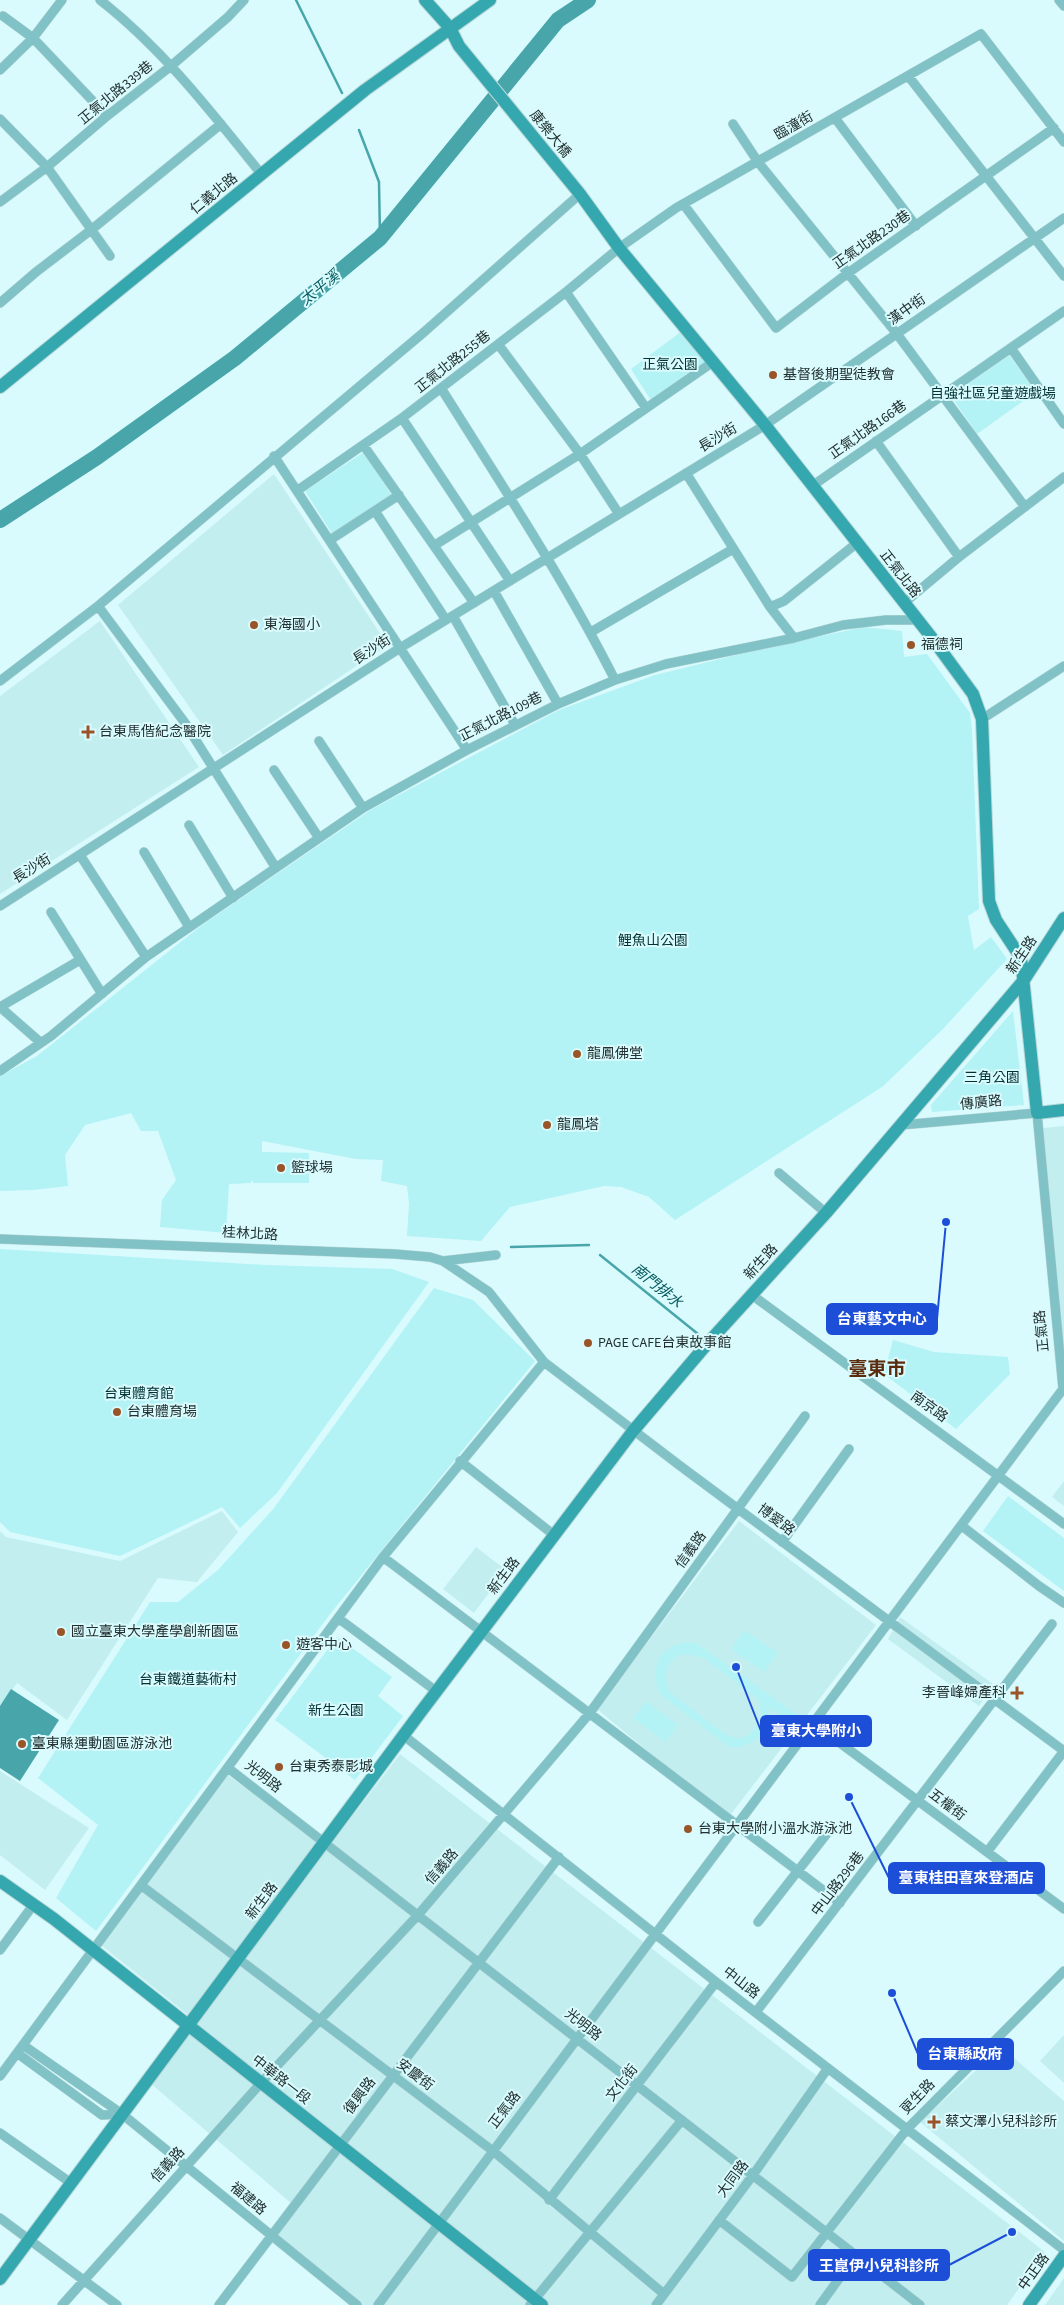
<svg xmlns="http://www.w3.org/2000/svg" width="1064" height="2305" viewBox="0 0 1064 2305" font-family="'Source Sans 3','Noto Sans TC',sans-serif">
	<rect width="100%" height="100%" fill="#d9fbfd"/>
	<path fill="#c3eef0" d="M274,474L388,645L223,755L118,605Z
		M100,621L199,767L0,894V696Z
		M1064,1126V1357L1043,1128Z
		M1064,1481V1506L1052,1497Z
		M222,1511L238,1532L197,1582L158,1578L67,1720L17,1683L0,1707V1531L6,1537L120,1561Z
		M739,1521L876,1625L728,1818L597,1709Z
		M476,1547L506,1570L474,1613L443,1589Z
		M900,1617L993,1684L979,1706L888,1639Z
		M400,1754L1045,2252L1007,2305H354L267,2236L292,2204L150,2083L198,2023L101,1945L226,1774L329,1847Z
		M0,1771L89,1828L45,1890L0,1855Z
		M1064,2035V2083L1040,2061Z
		M1001,2047L1064,2101V2241L920,2122Z
		M1064,2278V2305H1045Z"/>
	<path fill="#b3f2f5" fill-rule="evenodd" d="M682,331L705,363L652,402L631,369Z
		M1009,355L1036,392L977,434L951,396Z
		M364,452L392,496L333,535L305,491Z
		M864,627L902,631L904,657L927,654L970,713L972,730L979,909L968,916L974,950L991,937L1007,959L942,1030L882,1087L675,1220L649,1197L621,1187L604,1186L510,1207L481,1241L407,1236L409,1204L407,1186L381,1181L383,1160L356,1159L262,1141V1152L309,1153V1183H253V1180L250,1183L229,1184L226,1233L160,1227L162,1200L176,1180L158,1131H141L131,1113L85,1125L65,1155L68,1186L33,1190L0,1191V1076L37,1056L202,925L372,809L559,710L655,675L765,648Z
		M1013,1011L1024,1105L932,1112L931,1105Z
		M0,1249L266,1265L392,1269L429,1282L277,1493L240,1528L222,1507L120,1556L10,1532L0,1522Z
		M434,1288L473,1300L535,1361L330,1614L96,1931L56,1898L98,1825L38,1778L150,1602H178L218,1570L274,1508Z
		M893,1340L934,1352L1008,1357L1010,1374L956,1429L884,1374Z
		M1008,1496L1064,1538V1591L983,1531Z
		M744,1630L778,1653L764,1672L731,1649Z
		M337,1637L392,1677L378,1696L403,1716L355,1780L275,1720Z
		M687,1642L696,1643L798,1715L792,1723L770,1707C768,1733 755,1748 729,1747L662,1696L657,1688L655,1667L661,1655L672,1646ZM685,1654L704,1658L759,1700L761,1716C746,1752 728,1737 705,1719C694,1711 683,1702 671,1693C661,1678 666,1657 685,1654Z
		M646,1701L678,1725L666,1742L633,1718Z"/>
	<path fill="#48a6ab" d="M11,1689L59,1720L20,1781L0,1768V1706Z"/>
	<g fill="none" stroke-linecap="round" stroke-linejoin="round">
		<path stroke="#48a6ab" stroke-width="2.5" d="M296,0L342,93
			M359,130L379,182L380,238
			M511,1247L589,1245
			M600,1255L698,1334"/>
		<path stroke="#48a6ab" stroke-width="16" d="M0,520L97,457L235,358L380,238L558,20L588,0"/>
		<g stroke="#b8d6d8" stroke-width="10">
			<path id="street" d="M100,0C163,49 212,113 262,175
				M1059,0L1064,6
				M3,16L33,38L107,116
				M0,70L33,38L62,0
				M909,77L1064,276
				M835,118L916,226
				M0,119L47,167L110,256
				M733,124L758,162L897,334L1025,507
				M0,202L47,167L107,116L171,66L228,17L244,0
				M684,205L776,328L848,273L1054,128
				M566,292L646,408
				M0,303L36,272L91,230L221,124
				M498,344L580,454L619,514
				M1011,348L1064,424
				M441,388C501,484 564,579 615,680
				M402,418L510,581
				M876,441L959,557
				M364,446L474,603
				M274,456L467,750
				M686,473L770,607L794,638
				M812,486L1064,311
				M298,490L402,418L566,292L619,248L676,208L981,34L1064,142
				M375,511L446,620
				M330,540L399,495
				M435,545L580,454L713,362
				M494,591L558,704
				M904,603L959,557L1064,477
				M98,606L185,723L276,868
				M770,607L784,601L857,543
				M453,616L515,725
				M591,632L733,549
				M0,681L98,606L423,333L580,194
				M982,719L1064,666
				M319,741L363,808
				M274,770L319,838
				M189,825L233,898
				M144,852L189,927
				M80,855L146,957
				M0,906L400,648L765,425L1064,218
				M51,912L102,994
				M0,1007L80,960
				M0,1007L40,1042
				M0,1071L51,1036L146,957L363,808L467,750L558,704L615,680L666,664L794,638L843,625L886,620H916
				M779,1173L826,1213
				M0,1239L395,1254L430,1257L443,1261L489,1292L544,1362L679,1465L1064,1751
				M443,1261L496,1255
				M752,1295L1064,1524
				M460,1461L554,1535
				M962,1526L1039,1586L1064,1603
				M782,1542L849,1449
				M383,1557L840,1903
				M338,1618L436,1691
				M813,1723L1064,1909
				M403,1735L716,1982L1064,2250
				M228,1768L920,2305
				M987,1852L1064,1751
				M142,1886L493,2151L664,2294
				M758,1922L832,1827
				M0,1950L34,1904
				M756,2012L1052,1624
				M23,2045L122,2114L357,2305
				M17,2053L102,2115L122,2114
				M0,2076L383,1557L544,1362
				M0,2133L71,2183
				M549,2200L716,1982
				M0,2218L117,2305
				M719,2220L792,2277L907,2129L1064,1971
				M62,2305L261,2083L418,1915L589,1714L805,1416
				M219,2305L559,1857
				M378,2305L1063,1389L1037,1113L901,1125
				M530,2305L682,2120
				M656,2305L753,2175L828,2068
				M820,2305L856,2255"/>
		</g>
		<g stroke="#b8d6d8" stroke-width="14">
			<path id="secondary" d="M425,0L450,28L459,46L580,194L619,248L765,425L932,638L973,694L982,719L989,901L996,920L1021,958L1037,1113L1064,1110
				M0,387L365,90L490,0
				M0,1881L54,1919L542,2305
				M0,2279L420,1713L633,1431L707,1344L826,1213L1024,980L1064,918
				M1029,2305L1064,2256"/>
		</g>
		<use href="#street" stroke="#81c2c6" stroke-width="9"/>
		<use href="#secondary" stroke="#34a8ae" stroke-width="12"/>
	</g>
	<g fill="#995428" stroke="#d9fbfd" stroke-width="2">
		<circle cx="773" cy="375" r="5"/>
		<circle cx="254" cy="625" r="5"/>
		<circle cx="911" cy="645" r="5"/>
		<path d="M85.5 724.5h5v5h5v5h-5v5h-5v-5h-5v-5h5z"/>
		<circle cx="577" cy="1054" r="5"/>
		<circle cx="547" cy="1125" r="5"/>
		<circle cx="281" cy="1168" r="5"/>
		<circle cx="588" cy="1343" r="5"/>
		<circle cx="117" cy="1412" r="5"/>
		<circle cx="61" cy="1632" r="5"/>
		<circle cx="286" cy="1645" r="5"/>
		<path d="M1014.5 1685.5h5v5h5v5h-5v5h-5v-5h-5v-5h5z"/>
		<circle cx="22" cy="1744" r="5"/>
		<circle cx="279" cy="1767" r="5"/>
		<circle cx="688" cy="1829" r="5"/>
		<path d="M931.5 2114.5h5v5h5v5h-5v5h-5v-5h-5v-5h5z"/>
	</g>
	<g text-anchor="middle" dominant-baseline="central" stroke-width="4" stroke-linejoin="round" paint-order="stroke">
		<g font-size="14" fill="#233031" stroke="#d9fbfd">
			<text transform="translate(116 93) rotate(-39)">正氣北路339巷</text>
			<text transform="translate(794 126) rotate(-30)">臨潼街</text>
			<text transform="translate(550 134) rotate(51)">康樂大橋</text>
			<text transform="translate(214 194) rotate(-39)">仁義北路</text>
			<text transform="translate(872 240) rotate(-35)">正氣北路230巷</text>
			<text transform="translate(907 310) rotate(-35)">漢中街</text>
			<text transform="translate(453 362) rotate(-38)">正氣北路255巷</text>
			<text transform="translate(868 430) rotate(-35)">正氣北路166巷</text>
			<text transform="translate(718 438) rotate(-31)">長沙街</text>
			<text transform="translate(900 574) rotate(52)">正氣北路</text>
			<text transform="translate(372 650) rotate(-33)">長沙街</text>
			<text transform="translate(501 717) rotate(-27)">正氣北路109巷</text>
			<text transform="translate(32 869) rotate(-32)">長沙街</text>
			<text transform="translate(1022 955) rotate(-56)">新生路</text>
			<text transform="translate(981 1103) rotate(-6)">傳廣路</text>
			<text transform="translate(250 1234) rotate(3)">桂林北路</text>
			<text transform="translate(761 1262) rotate(-48)">新生路</text>
			<text transform="translate(1042 1331) rotate(-96)">正氣路</text>
			<text transform="translate(929 1407) rotate(36)">南京路</text>
			<text transform="translate(776 1520) rotate(37)">博愛路</text>
			<text transform="translate(691 1550) rotate(-54)">信義路</text>
			<text transform="translate(504 1576) rotate(-53)">新生路</text>
			<text transform="translate(263 1777) rotate(38)">光明路</text>
			<text transform="translate(947 1805) rotate(37)">五權街</text>
			<text transform="translate(442 1867) rotate(-49)">信義路</text>
			<text transform="translate(838 1884) rotate(-53)">中山路296巷</text>
			<text transform="translate(262 1901) rotate(-53)">新生路</text>
			<text transform="translate(741 1983) rotate(38)">中山路</text>
			<text transform="translate(583 2025) rotate(38)">光明路</text>
			<text transform="translate(415 2075) rotate(37)">安慶街</text>
			<text transform="translate(281 2080) rotate(38)">中華路一段</text>
			<text transform="translate(622 2083) rotate(-52)">文化街</text>
			<text transform="translate(360 2096) rotate(-53)">復興路</text>
			<text transform="translate(918 2097) rotate(-46)">更生路</text>
			<text transform="translate(505 2110) rotate(-53)">正氣路</text>
			<text transform="translate(168 2165) rotate(-48)">信義路</text>
			<text transform="translate(733 2179) rotate(-53)">大同路</text>
			<text transform="translate(248 2199) rotate(40)">福建路</text>
			<text transform="translate(1034 2272) rotate(-54)">中正路</text>
		</g>
		<g font-size="14" fill="#033235" stroke="#d9fbfd">
			<text x="670" y="365">正氣公園</text>
			<text x="993" y="394">自強社區兒童遊戲場</text>
			<text x="653" y="941">鯉魚山公園</text>
			<text x="992" y="1078">三角公園</text>
			<text x="139" y="1394">台東體育館</text>
			<text x="188" y="1680">台東鐵道藝術村</text>
			<text x="336" y="1711">新生公園</text>
		</g>
		<g font-size="14" fill="#233031" stroke="#d9fbfd" text-anchor="start">
			<text x="783" y="375">基督後期聖徒教會</text>
			<text x="264" y="625">東海國小</text>
			<text x="921" y="645">福德祠</text>
			<text x="99" y="732">台東馬偕紀念醫院</text>
			<text x="587" y="1054">龍鳳佛堂</text>
			<text x="557" y="1125">龍鳳塔</text>
			<text x="291" y="1168">籃球場</text>
			<text x="598" y="1343">PAGE CAFE台東故事館</text>
			<text x="127" y="1412">台東體育場</text>
			<text x="71" y="1632">國立臺東大學產學創新園區</text>
			<text x="296" y="1645">遊客中心</text>
			<text x="1006" y="1693" text-anchor="end">李晉峰婦產科</text>
			<text x="32" y="1744">臺東縣運動園區游泳池</text>
			<text x="289" y="1767">台東秀泰影城</text>
			<text x="698" y="1829">台東大學附小溫水游泳池</text>
			<text x="945" y="2122">蔡文澤小兒科診所</text>
		</g>
		<g font-size="15" font-style="italic" fill="#065b5f" stroke="#d9fbfd">
			<text transform="translate(320 288) rotate(-39)">太平溪</text>
			<text transform="translate(657 1286) rotate(39)">南門排水</text>
		</g>
		<g font-size="19" font-weight="bold" fill="#5a2b0c" stroke="#d9fbfd">
			<text x="877" y="1369">臺東市</text>
		</g>
	</g>
	<path fill="none" stroke="#1d4ed8" stroke-width="2" d="M946 1222L937 1319M736 1667L761 1731M849 1797L889 1878M892 1993L918 2054M1012 2232L949 2265"/>
	<g fill="#1d4ed8" stroke="#d9fbfd" stroke-width="2">
		<circle cx="946" cy="1222" r="5"/>
		<circle cx="736" cy="1667" r="5"/>
		<circle cx="849" cy="1797" r="5"/>
		<circle cx="892" cy="1993" r="5"/>
		<circle cx="1012" cy="2232" r="5"/>
	</g>
	<g fill="#1d4ed8" stroke="#1d4ed8" stroke-width="2">
		<rect x="827" y="1304" width="110" height="30" rx="5"/>
		<rect x="761" y="1716" width="110" height="30" rx="5"/>
		<rect x="889" y="1863" width="155" height="30" rx="5"/>
		<rect x="918" y="2039" width="95" height="30" rx="5"/>
		<rect x="809" y="2250" width="140" height="30" rx="5"/>
	</g>
	<g font-size="15" text-anchor="middle" font-weight="bold" fill="#fff">
		<text x="882" y="1324">台東藝文中心</text>
		<text x="816" y="1736">臺東大學附小</text>
		<text x="966" y="1883">臺東桂田喜來登酒店</text>
		<text x="965" y="2059">台東縣政府</text>
		<text x="879" y="2271">王崑伊小兒科診所</text>
	</g>
</svg>
